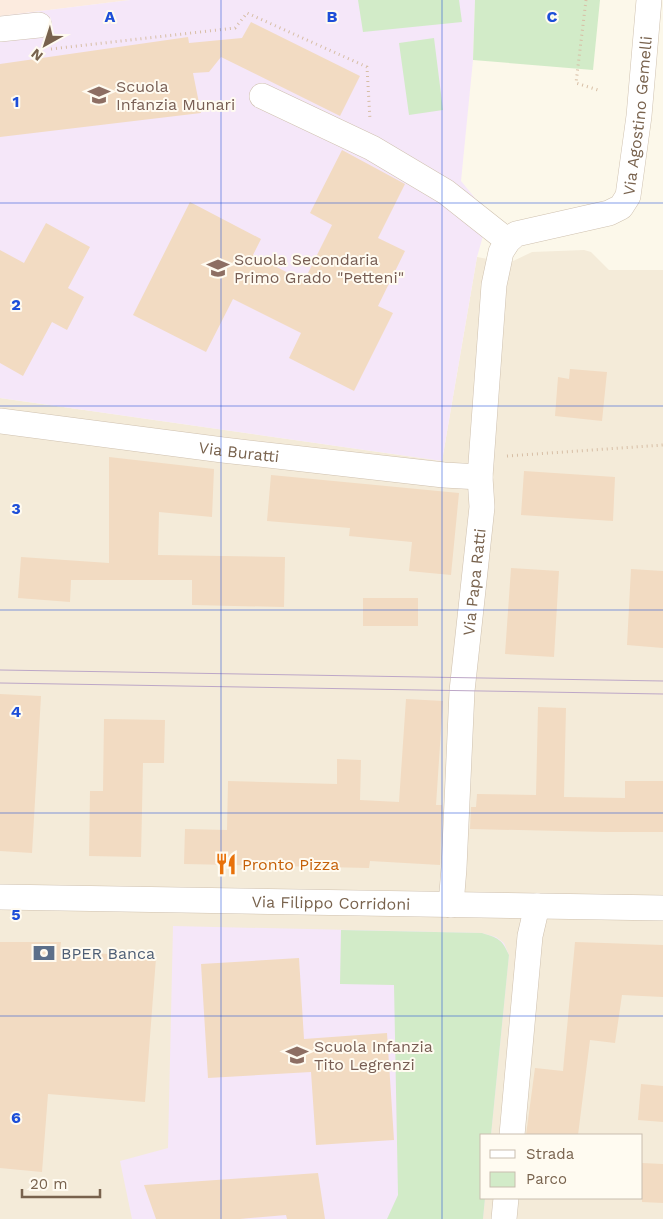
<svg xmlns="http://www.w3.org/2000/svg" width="663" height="1219" viewBox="0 0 663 1219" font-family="'Work Sans',sans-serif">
	<rect width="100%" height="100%" fill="#fcf8ea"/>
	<path fill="#f4ebd9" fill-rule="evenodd" d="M584,250L591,252L609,270H663V1219H0V398L442,461L477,257L509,263L532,252ZM482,1135H642V1198H482Z"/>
	<path fill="#fcebdf" d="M0,0H130L0,16Z"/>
	<path fill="#f5e7f9" d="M130,0H475L473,60L461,181L489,215L477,257L442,461L0,398V16Z
		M173,926L482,933L496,937L504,943L509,955L491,1135H482V1198H485L483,1219H132L120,1161L168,1148Z"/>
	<path fill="#d2ebc8" d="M358,0H459L462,22L363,32Z
		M475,0H600L593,70L473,60Z
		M434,38L443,110L409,115L399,43Z
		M341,930L482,933C498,938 502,939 509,955L491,1135H482V1198H485L483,1219H387L398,1195L394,985L340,984Z"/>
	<path fill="#f2dbc2" d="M251,22L360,76L340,116L221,57L209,72L193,73L201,113L0,137V64L188,37L189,43L242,38Z
		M342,150L405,184L378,238L405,251L378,306L393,313L354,391L289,358L301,333L233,299L206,352L133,315L190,202L261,239L253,255L304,281L332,225L310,213Z
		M46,223L90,247L68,288L84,297L67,330L52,322L23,376L0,363V250L24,263Z
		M570,369L607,372L602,421L555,416L558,377L569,379Z
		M109,457L214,469L212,517L159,512L158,555L285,557L284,607L192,605V580H71L70,602L18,598L21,557L109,563Z
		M524,471L615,477L613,521L521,515Z
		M271,475L459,493L451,575L409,571L412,542L349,536L350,528L267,521Z
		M511,568L559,571L554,657L505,654Z
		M631,569L663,571V648L627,645Z
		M363,598H418V626H363Z
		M0,694L41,696L32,853L0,851Z
		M406,699L443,701L436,805H442L440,865L370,861L369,868L184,864L185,829L227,830L228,781L337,784V759L361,760L360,800L399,802Z
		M538,707L566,708L564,797L625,798V781H663V832H606L470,829L471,807H476L477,794L536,795Z
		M104,719L165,720L164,763H143L141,857L89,856L90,791H103Z
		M0,942H61L60,950L156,958L145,1102L48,1094L42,1172L0,1168Z
		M575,942L663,945V997L622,995L615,1043L590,1040L578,1135H526L535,1068L563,1071Z
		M299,958L304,1039L387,1033L394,1140L316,1145L311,1072L208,1078L201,964Z
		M641,1084L663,1086V1122L638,1120Z
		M642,1163L663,1164V1203L642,1202Z
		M318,1173L325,1219H287L286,1215L240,1219H156L144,1185Z"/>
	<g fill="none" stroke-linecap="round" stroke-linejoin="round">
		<g stroke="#cfc1af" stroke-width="26">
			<g id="minor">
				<path d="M0,29L39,25"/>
				<path d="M262,96L372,148L446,192L508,241"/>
				<path id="s1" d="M0,421L223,450L444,475L480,477"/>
				<path id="s2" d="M0,897L663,908"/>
				<path id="s3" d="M451,905L454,868L462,691L482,507L480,477L494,285L501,252L508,241L516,234L609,213L621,207L628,196L639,116L649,0"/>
				<path d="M512,1135L530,936L537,906"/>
				<path d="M504,1219L506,1198"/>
			</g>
		</g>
		<path stroke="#d7bea5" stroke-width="3" stroke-dasharray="1 4" stroke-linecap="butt" d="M586,0L576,83L598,90
			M51,49L235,28L247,13L367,67L370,120
			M507,456L663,445"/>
		<use href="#minor" stroke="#fff" stroke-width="25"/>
		<path stroke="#bda7c7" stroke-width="1" d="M0,670L663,681
			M0,683L663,694"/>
	</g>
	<path fill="none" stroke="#1d4ed8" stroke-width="1" stroke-opacity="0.55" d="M221,0V1219M442,0V1219M0,203H663M0,406H663M0,610H663M0,813H663M0,1016H663"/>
	<defs>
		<g id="school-bare" transform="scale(1.725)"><path d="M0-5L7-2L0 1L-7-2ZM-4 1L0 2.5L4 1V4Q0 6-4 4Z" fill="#8d6e63" stroke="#fffbf1" stroke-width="2.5" paint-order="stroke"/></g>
		<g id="restaurant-bare" transform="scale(1.725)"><path d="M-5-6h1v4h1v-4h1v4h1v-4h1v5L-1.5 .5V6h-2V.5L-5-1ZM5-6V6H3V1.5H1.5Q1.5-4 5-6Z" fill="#e8710a" stroke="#fffbf1" stroke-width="2.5" paint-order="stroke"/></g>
		<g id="bank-bare" transform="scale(1.725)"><path d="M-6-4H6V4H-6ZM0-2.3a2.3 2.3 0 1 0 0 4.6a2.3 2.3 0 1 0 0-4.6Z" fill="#5c6f8a" stroke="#fffbf1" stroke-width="2.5" paint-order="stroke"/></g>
	</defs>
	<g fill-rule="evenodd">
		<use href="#school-bare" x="99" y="95"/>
		<use href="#school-bare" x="218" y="268"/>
		<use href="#restaurant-bare" x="226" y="864"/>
		<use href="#bank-bare" x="44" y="953"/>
		<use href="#school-bare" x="297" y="1055"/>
	</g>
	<g text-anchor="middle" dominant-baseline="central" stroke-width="4" stroke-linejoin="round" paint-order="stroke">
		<g font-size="16" fill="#785e54" stroke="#fffbf1" text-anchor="start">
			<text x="116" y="86">Scuola<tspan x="116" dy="18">Infanzia Munari</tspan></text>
			<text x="234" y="259">Scuola Secondaria<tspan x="234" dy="18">Primo Grado "Petteni"</tspan></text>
			<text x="314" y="1046">Scuola Infanzia<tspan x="314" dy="18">Tito Legrenzi</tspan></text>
		</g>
		<g font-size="16" fill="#78624d" stroke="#fffbf1">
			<text stroke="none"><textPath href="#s3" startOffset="882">Via Agostino Gemelli</textPath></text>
			<text stroke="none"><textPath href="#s1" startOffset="241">Via Buratti</textPath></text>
			<text stroke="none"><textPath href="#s3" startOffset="324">Via Papa Ratti</textPath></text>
			<text stroke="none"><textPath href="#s2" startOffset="331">Via Filippo Corridoni</textPath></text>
		</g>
		<g font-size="16" fill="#c56008" stroke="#fffbf1" text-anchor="start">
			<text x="242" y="864">Pronto Pizza</text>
		</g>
		<g font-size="16" fill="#4e5e75" stroke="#fffbf1" text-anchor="start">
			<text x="61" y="953">BPER Banca</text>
		</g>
	</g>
	<g font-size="16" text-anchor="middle" font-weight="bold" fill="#1d4ed8" stroke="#fffbf1" stroke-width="4" stroke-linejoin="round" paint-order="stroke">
		<text x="110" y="22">A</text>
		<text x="332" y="22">B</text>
		<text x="552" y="22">C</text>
		<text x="16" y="107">1</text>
		<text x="16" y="310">2</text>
		<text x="16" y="514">3</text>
		<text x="16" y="717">4</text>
		<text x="16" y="920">5</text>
		<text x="16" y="1123">6</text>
	</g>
	<rect x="480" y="1134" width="162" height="65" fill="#fffbf1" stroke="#c9beaf"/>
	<rect x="490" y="1150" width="25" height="8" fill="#ffffff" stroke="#c9beaf"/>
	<text x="526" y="1159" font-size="15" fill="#78624d">Strada</text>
	<rect x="490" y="1172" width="25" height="15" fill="#d2ebc8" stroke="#c9beaf"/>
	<text x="526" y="1184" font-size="15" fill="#78624d">Parco</text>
	<g transform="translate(45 45) rotate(219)" stroke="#fffbf1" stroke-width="4" paint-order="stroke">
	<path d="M0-4L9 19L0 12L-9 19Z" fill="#78624d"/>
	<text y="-8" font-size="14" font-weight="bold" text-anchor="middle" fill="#78624d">N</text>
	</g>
	<path d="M22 1189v8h78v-8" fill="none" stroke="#78624d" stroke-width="2.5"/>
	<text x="30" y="1189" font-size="15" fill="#78624d" stroke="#fffbf1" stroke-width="4" paint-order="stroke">20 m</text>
</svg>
